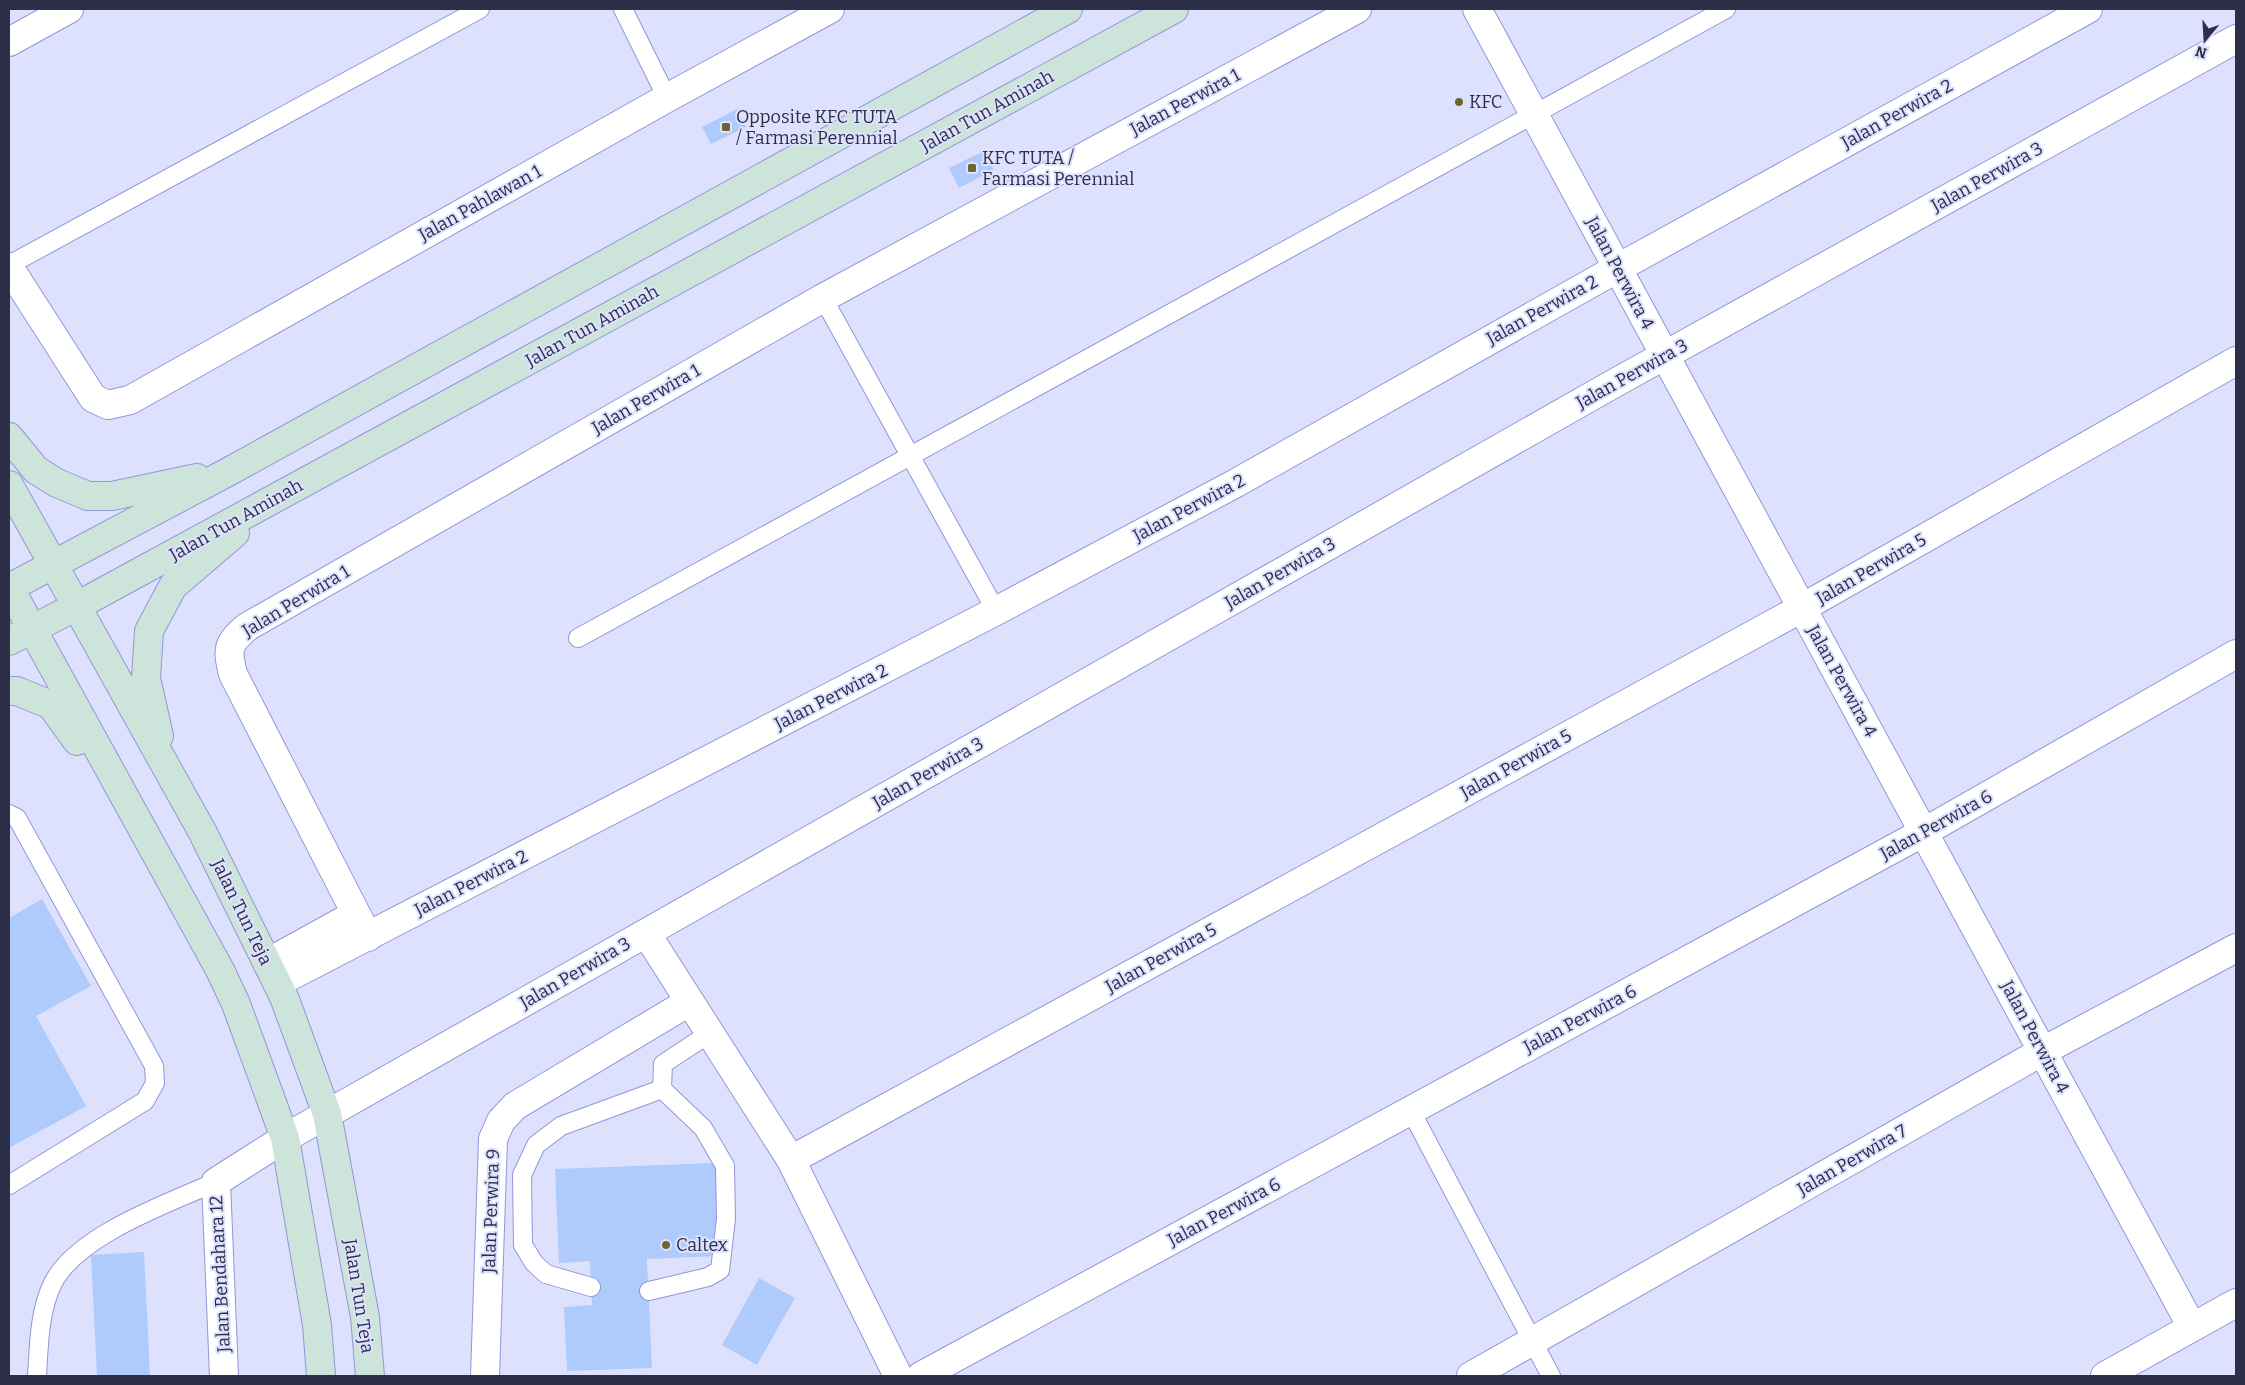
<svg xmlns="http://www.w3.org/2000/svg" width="2245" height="1385" viewBox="0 0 2245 1385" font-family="Bitter,serif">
	<rect width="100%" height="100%" fill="#dee1fd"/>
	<path fill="#aecbfc" d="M737,109L746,127L711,144L702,127Z
		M984,151L994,170L959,188L949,168Z
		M42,899L91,986L36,1016L86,1106L9,1148V918Z
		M715,1163L719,1256L647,1259L652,1368L567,1371L564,1307L592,1305L590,1261L559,1263L555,1169Z
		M144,1252L150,1376H97L91,1255Z
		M759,1278L795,1298L757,1365L722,1345Z"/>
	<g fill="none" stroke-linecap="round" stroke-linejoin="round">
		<g stroke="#9296d7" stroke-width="20">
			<path id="lane" d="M623,9L667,98
				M9,265L480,9
				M823,298L996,611
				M578,638L1726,9
				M9,814L17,818L154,1066L155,1083L145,1101L9,1185
				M1411,1111L1551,1376
				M591,1287L546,1274L534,1263L523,1245L522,1175L536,1145L561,1126L662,1089
				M649,1291L708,1277L720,1270L726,1219L725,1166L703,1128L662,1089L663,1064L710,1033
				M37,1376C39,1345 39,1311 53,1283C77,1235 169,1203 216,1182"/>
		</g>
		<g stroke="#9296d7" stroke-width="30">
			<path id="street" d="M1477,9L2192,1327
				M9,42L69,9
				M9,267L93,398L108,405L130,400L667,98L830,9
				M646,933L791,1160L898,1376
				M368,937L233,674C227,649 227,644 247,627L823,298L1357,9
				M267,963L356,914
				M277,983L996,611L1236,483L1618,268L2088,9
				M791,1160L1802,608L2236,361
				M224,1376L216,1182L285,1138L1613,384L2236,39
				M485,1376L493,1139L501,1121L515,1106L689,1002
				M921,1376L1924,832L2236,654
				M1471,1376L2043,1051L2236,948
				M2105,1376L2236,1303"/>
		</g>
		<g stroke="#9296d7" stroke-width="30">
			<path id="secondary" d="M9,437L36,470L57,483L88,496H112L197,478
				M9,485L203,833L284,997L327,1114L365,1317L370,1376
				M9,587L220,970L236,1004L285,1138L317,1325L321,1376
				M9,588L228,472L1068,9
				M9,641L77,606L1174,9
				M9,691H17L51,705L77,741
				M159,736L146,678L149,631L173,586L235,533"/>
		</g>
		<use href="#lane" stroke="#fff" stroke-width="18"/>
		<use href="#street" stroke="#fff" stroke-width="28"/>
		<use href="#secondary" stroke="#cce4d9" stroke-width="28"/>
	</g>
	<g fill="#6d6633" stroke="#dee1fd" stroke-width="2">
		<circle cx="1459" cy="102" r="5"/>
		<rect x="721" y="122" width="10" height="10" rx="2.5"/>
		<rect x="967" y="163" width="10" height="10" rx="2.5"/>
		<circle cx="666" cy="1245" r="5"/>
	</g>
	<g text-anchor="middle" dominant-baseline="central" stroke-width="4" stroke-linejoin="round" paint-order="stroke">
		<g font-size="18" fill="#2d2f49" stroke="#dee1fd">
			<text transform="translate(1185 102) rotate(-28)">Jalan Perwira 1</text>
			<text transform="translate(987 111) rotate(-29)">Jalan Tun Aminah</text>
			<text transform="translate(1897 114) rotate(-29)">Jalan Perwira 2</text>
			<text transform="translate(1987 177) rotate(-29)">Jalan Perwira 3</text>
			<text transform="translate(480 203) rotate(-29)">Jalan Pahlawan 1</text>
			<text transform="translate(1620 273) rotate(62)">Jalan Perwira 4</text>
			<text transform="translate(1542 310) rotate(-29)">Jalan Perwira 2</text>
			<text transform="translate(592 326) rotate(-29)">Jalan Tun Aminah</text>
			<text transform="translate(1632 374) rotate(-29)">Jalan Perwira 3</text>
			<text transform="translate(646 399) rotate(-30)">Jalan Perwira 1</text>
			<text transform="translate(1189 508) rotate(-28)">Jalan Perwira 2</text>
			<text transform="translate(236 520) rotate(-29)">Jalan Tun Aminah</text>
			<text transform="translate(1871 569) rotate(-30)">Jalan Perwira 5</text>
			<text transform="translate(1280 573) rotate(-30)">Jalan Perwira 3</text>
			<text transform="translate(296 601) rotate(-31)">Jalan Perwira 1</text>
			<text transform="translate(1842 681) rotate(61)">Jalan Perwira 4</text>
			<text transform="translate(831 697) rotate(-27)">Jalan Perwira 2</text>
			<text transform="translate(1516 764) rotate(-29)">Jalan Perwira 5</text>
			<text transform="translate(928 773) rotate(-30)">Jalan Perwira 3</text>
			<text transform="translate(1936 825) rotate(-29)">Jalan Perwira 6</text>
			<text transform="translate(471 883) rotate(-27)">Jalan Perwira 2</text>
			<text transform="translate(242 912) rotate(64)">Jalan Tun Teja</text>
			<text transform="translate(1161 958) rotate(-29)">Jalan Perwira 5</text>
			<text transform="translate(575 973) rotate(-30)">Jalan Perwira 3</text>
			<text transform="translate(1580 1019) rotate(-28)">Jalan Perwira 6</text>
			<text transform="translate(2035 1037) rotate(62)">Jalan Perwira 4</text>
			<text transform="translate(1852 1160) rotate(-30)">Jalan Perwira 7</text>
			<text transform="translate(491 1211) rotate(-88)">Jalan Perwira 9</text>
			<text transform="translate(1224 1212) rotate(-28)">Jalan Perwira 6</text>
			<text transform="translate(220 1274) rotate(-93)">Jalan Bendahara 12</text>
			<text transform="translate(359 1296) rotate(81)">Jalan Tun Teja</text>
		</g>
		<g font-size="18" fill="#2d2f49" stroke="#dee1fd" text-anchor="start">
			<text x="1469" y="102">KFC</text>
			<text x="736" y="117">Opposite KFC TUTA<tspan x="736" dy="21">/ Farmasi Perennial</tspan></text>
			<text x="982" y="158">KFC TUTA /<tspan x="982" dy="21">Farmasi Perennial</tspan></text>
			<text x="676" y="1245">Caltex</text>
		</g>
	</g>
	<rect width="2245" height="1385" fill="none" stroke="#2d2f49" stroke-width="20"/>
	<g transform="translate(2205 40) rotate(198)" stroke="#dee1fd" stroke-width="4" paint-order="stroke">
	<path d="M0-4L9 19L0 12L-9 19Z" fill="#2d2f49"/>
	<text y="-8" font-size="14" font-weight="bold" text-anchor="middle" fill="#2d2f49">N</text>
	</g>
</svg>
